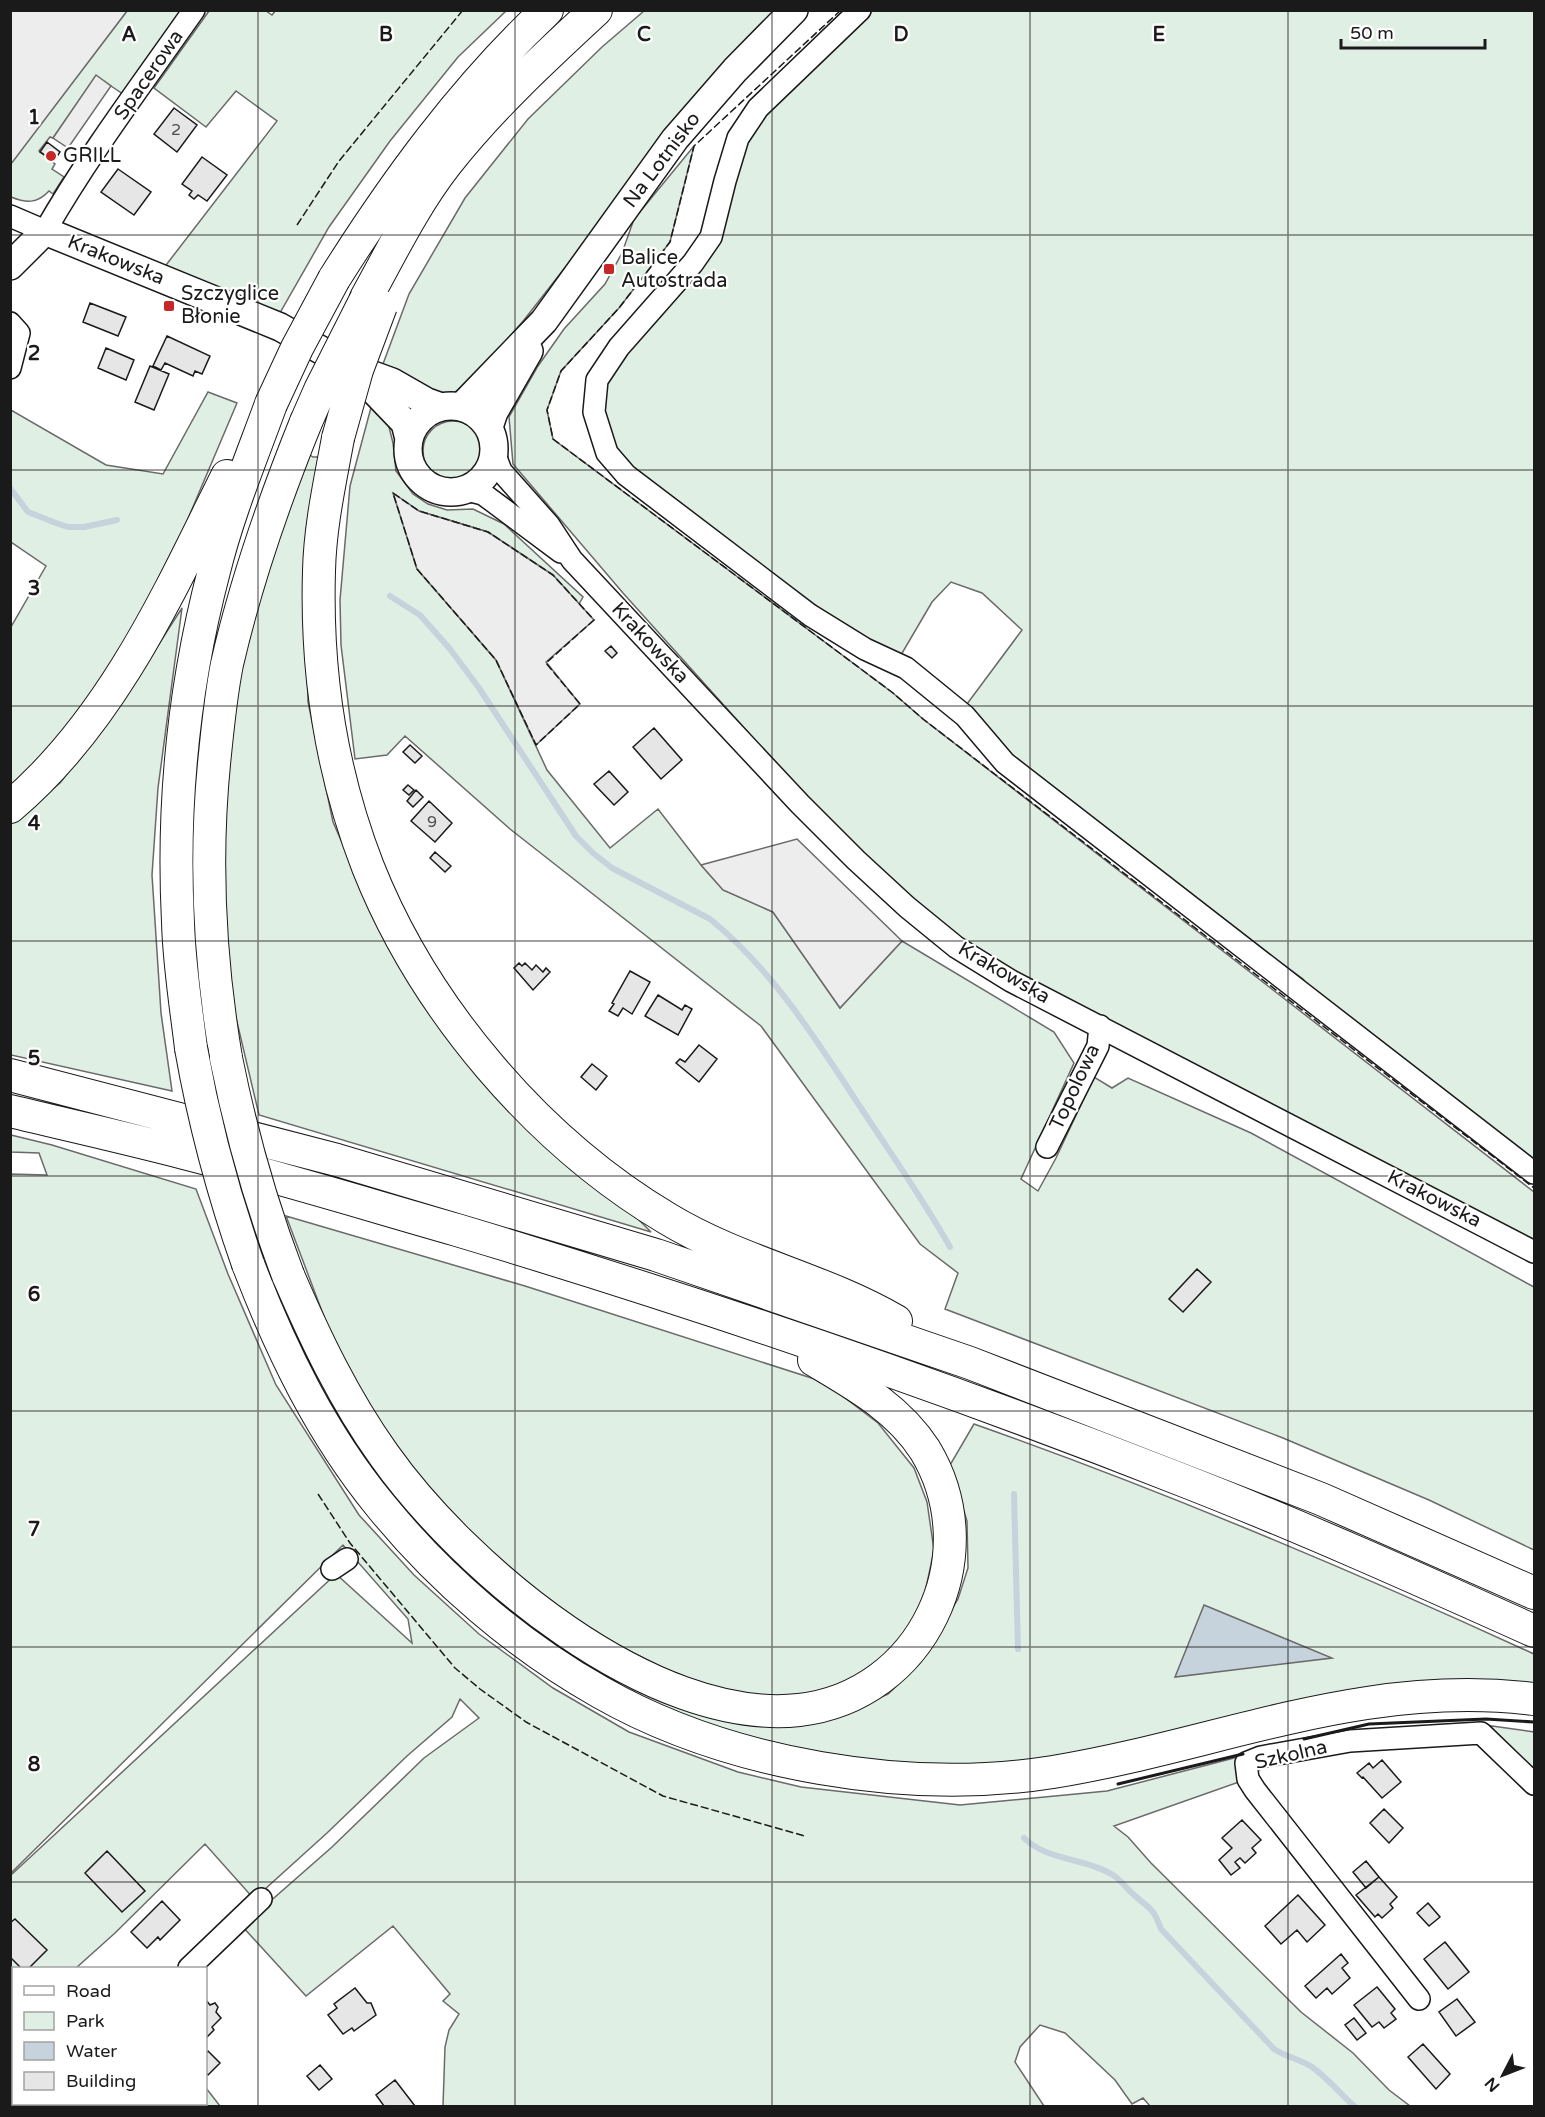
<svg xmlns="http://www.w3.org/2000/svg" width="1545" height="2117" viewBox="0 0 1545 2117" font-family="'Varela Round',sans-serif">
	<rect width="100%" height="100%" fill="#fff"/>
	<path fill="#e0efe3" stroke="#6a6a6a" stroke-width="1.5" d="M276,10L506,11L458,57L390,141L329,227L277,318L163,269L277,121L236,91L206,127L154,88L209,11H266L272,15Z
		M127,11H181L123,94L96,76L53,138L50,137L39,151L55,164L52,169L64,177L53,194L49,191C37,204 26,203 11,197L10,164Z
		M644,11H778L639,173L524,320L467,386L445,397L426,393L383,364L409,294L465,198L528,119L602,47Z
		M872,11H1534V1165L1317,997L1303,979L1078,814L1009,752L967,704L1022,630L982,593L951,582L932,602L901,655L842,628L744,559L616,453L605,417L606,375L661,316L715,246L746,139L769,107Z
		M694,146L670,242L619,308L561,371L547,410L553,439L893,693L923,719L1534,1192V1240L1428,1187L1022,975L965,942L888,881L826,819L623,593L513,464L509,417L538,366L564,329L605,284L622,253L634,219Z
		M208,392L237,403L162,580L102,680L29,775L11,789V627L46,566L11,542V410L106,465L163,474Z
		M373,400L388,423L393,443L396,471L413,494L428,504L447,510L473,509L504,524L583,597L579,604L553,575L488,532L419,511L394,494L417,569L496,660L547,770L610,848L658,809L701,865L723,890L773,912L840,1008L902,941L1054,1032L1074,1063L1021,1179L1038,1191L1056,1158L1094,1077L1112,1088L1128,1078L1251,1133L1534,1287V1550L1429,1500L1283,1438L945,1309L958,1273L920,1244L761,1026L510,829L405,736L387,755L355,759L341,645L340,600L350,486Z
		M423 451a30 30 0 1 1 60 0a30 30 0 1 1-60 0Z
		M303,450L313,457H319L305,596L308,702L333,822L372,911L495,1094L571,1170L639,1220L651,1232L259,1115L229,988L217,845L230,713L264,563Z
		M182,608L158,788L152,875L161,1013L172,1091L11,1055V824L60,783L117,709Z
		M11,1135L52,1145L196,1189L228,1274L276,1385L359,1515L414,1575L479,1634L553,1688L629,1732L738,1772L801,1787L960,1805L1107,1791L1238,1757L1239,1782L1114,1826L1128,1837L1151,1863L1301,2012L1353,2053L1389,2090L1410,2106H1150L1143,2098L1132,2104L1115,2080L1065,2033L1040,2025L1020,2047L1015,2062L1044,2106H443L445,2047L449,2030L459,2014L443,2001L450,1994L393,1926L306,1996L242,1926L332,1847L424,1758L479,1718L460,1699L452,1717L407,1756L327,1833L254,1899L205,1844L115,1933L76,1968H14V2025L11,2027V1875L336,1574L412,1643L408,1619L343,1545L11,1873V1174L47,1175L39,1153L11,1152Z
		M286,1216L525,1286L824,1382L878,1423L914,1468L927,1502L934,1550L922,1607L902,1644L866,1673L813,1696L760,1699L699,1686L572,1622L428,1495L382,1433L340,1359Z
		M274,1283L313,1371L356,1437L454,1556L521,1618L581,1657L835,1717L888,1694L919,1664L958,1599L968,1568L967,1521L950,1465L974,1424C1164,1491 1351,1570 1534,1654V1686L1077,1756L910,1770L777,1751L625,1693L549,1648L473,1588L361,1460L317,1386L270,1284Z
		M1485,1725L1534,1732V1772Z
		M206,2088L220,2106H82L83,2104H206Z"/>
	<path fill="#ededed" stroke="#6a6a6a" stroke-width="1.5" d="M11,10L127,11L11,164L10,11Z
		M96,75L111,86L68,148L53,138Z
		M393,493L419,511L488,532L553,575L594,620L546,662L580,704L536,745L496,660L417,569Z
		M797,839L902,941L840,1008L773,912L723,890L701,865Z"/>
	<path fill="#c6d2dc" stroke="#6a6a6a" stroke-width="1.5" d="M1204,1605L1332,1658L1175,1677Z"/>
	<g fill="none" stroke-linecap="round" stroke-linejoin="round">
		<path stroke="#c6d2dc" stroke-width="6" d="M10,488L28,512L56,523L68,527H84L117,520
			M390,596L420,615L450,649L479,688L576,836L593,853L612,868L710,919C773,970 817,1041 861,1108C891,1154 923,1199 950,1247
			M1014,1494L1018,1649
			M1024,1838C1047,1861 1086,1858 1113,1875C1121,1880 1126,1888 1133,1894C1150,1910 1152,1905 1161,1929L1274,2049C1286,2057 1300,2059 1312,2067C1326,2077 1341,2094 1354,2106"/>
	</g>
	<path fill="#e6e6e6" stroke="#1a1a1a" stroke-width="1.5" d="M174,108L197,125L177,152L154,134Z
		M47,142L60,152L54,161L40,152Z
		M202,157L227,175L207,201L198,195L194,199L189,195L192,191L182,184Z
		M118,169L151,192L134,215L101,192Z
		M90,303L126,317L118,336L83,322Z
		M167,336L210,356L202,374L195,371L193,376L165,363L161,370L153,366Z
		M106,348L134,360L126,380L98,368Z
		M150,366L169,374L154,410L135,402Z
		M611,646L617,653L612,658L605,651Z
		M654,728L682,760L661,779L633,747Z
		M410,745L422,756L415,763L403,752Z
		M609,771L628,792L614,805L594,784Z
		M408,785L414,790L409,795L403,790Z
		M416,790L423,797L413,807L407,801Z
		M429,801L452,823L435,842L411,821Z
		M435,852L451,866L445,872L430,858Z
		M519,963L522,966L525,963L532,970L536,965L543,972L546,968L550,972L533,990L514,968Z
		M630,971L650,982L632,1014L623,1008L618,1016L609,1011L614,1004L612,1003Z
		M658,995L682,1010L685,1005L692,1009L678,1035L645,1016Z
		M699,1045L717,1059L699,1082L676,1063L680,1059L685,1062Z
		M592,1064L607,1076L596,1090L581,1077Z
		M1197,1269L1211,1282L1183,1312L1169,1299Z
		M1382,1760L1401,1782L1382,1798L1363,1777L1362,1778L1357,1773L1369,1763L1373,1768Z
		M1384,1809L1403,1828L1389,1843L1370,1823Z
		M1242,1820L1261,1840L1252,1848L1256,1853L1245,1863L1240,1858L1235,1862L1240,1868L1231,1875L1219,1860L1232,1848L1222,1838Z
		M107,1851L145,1891L122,1912L85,1873Z
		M1366,1861L1379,1877L1366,1888L1353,1872Z
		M1379,1877L1397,1897L1390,1904L1393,1908L1382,1918L1378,1914L1375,1917L1356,1895Z
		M1298,1895L1325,1925L1307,1942L1297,1930L1281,1944L1265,1926Z
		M162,1901L180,1920L160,1940L158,1937L147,1948L131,1932Z
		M1428,1903L1440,1917L1429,1926L1417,1913Z
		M15,1919L47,1950L29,1968H21L10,1957V1923Z
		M1445,1942L1469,1972L1448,1989L1424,1959Z
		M1341,1954L1348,1963L1342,1968L1350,1978L1332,1994L1327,1988L1316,1998L1305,1986Z
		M1377,1987L1395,2009L1391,2013L1396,2019L1384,2028L1379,2022L1372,2027L1354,2005Z
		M355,1988L367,2003H371L376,2015L354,2031L352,2028L343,2034L328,2015L337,2008L334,2004Z
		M1457,1999L1475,2022L1456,2036L1439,2012Z
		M206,2000L210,2005L215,2003L218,2007L216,2012L221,2018L212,2027L214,2030L207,2037L206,2035Z
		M1354,2018L1366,2033L1357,2040L1345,2025Z
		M1423,2044L1450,2074L1436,2089L1408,2057Z
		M208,2051L220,2063L208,2075L206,2073V2053Z
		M320,2065L332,2079L319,2090L307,2076Z
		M14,2075V2104H43L42,2106H10V2082Z
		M395,2080L415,2106H384L376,2095Z"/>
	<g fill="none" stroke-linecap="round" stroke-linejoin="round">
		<g stroke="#1a1a1a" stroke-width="24">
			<path id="minor" d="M860,10L758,108L738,138L725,181L711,237L693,263L619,347L597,380L594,412L607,453L626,475L810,615L865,649L906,668L965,716L1005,763L1534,1173
				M10,216L45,231C89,154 143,83 194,10
				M10,323L19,333L10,368
				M495,455L501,471L549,525L572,560L800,804L856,860L907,907L956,947L1011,981L1534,1252
				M467,490L483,494L561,552
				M1047,1147L1098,1046L1100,1026
				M332,1569L347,1559
				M189,1968L261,1899
				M1419,1999L1255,1790L1248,1779L1246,1763L1261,1757L1350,1741L1481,1733L1534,1784
				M76,2106L78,2104"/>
		</g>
		<g stroke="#1a1a1a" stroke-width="30">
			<path id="major" d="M10,266L45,231L280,327L351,367L392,382L427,402L441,407
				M358,374L405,423L409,439
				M408 449a43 43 0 1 1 86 0a43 43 0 1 1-86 0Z
				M462,406L544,321L675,139L735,70L794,10
				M489,427L494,412L529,351"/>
		</g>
		<g stroke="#1a1a1a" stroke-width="34">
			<path id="highway" d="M334,279C395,182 463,89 547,10
				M366,298C391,253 414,205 446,164C490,108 543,59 596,10
				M338,438C330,482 320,526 319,571C316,671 331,772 368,867C424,1008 537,1141 668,1219C739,1262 824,1279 896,1321
				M10,807C112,721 169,593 227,476
				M191,1048C186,1006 179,964 178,922C172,804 184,685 214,571C228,514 251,459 271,404
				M226,1058C209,957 204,856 215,754C218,724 221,694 227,664C246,581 274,501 306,422
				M10,1075L337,1160L656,1255L970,1363L1321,1499L1534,1593
				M10,1111C68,1125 126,1138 184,1153C275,1176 366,1204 457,1230C700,1303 941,1385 1177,1478C1298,1525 1416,1578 1534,1631
				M248,1264C281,1350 321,1433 380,1505C440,1579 517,1645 600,1692C728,1765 908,1795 1053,1772C1218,1745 1362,1678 1534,1699
				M288,1275C315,1338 344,1399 384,1455C464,1568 651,1726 799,1710C923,1696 989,1556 925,1450C898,1408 856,1385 814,1360"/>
		</g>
		<use href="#minor" stroke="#fff" stroke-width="21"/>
		<use href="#major" stroke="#fff" stroke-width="27"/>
		<use href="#highway" stroke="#fff" stroke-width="32"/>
		<g stroke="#1a1a1a" stroke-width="34" stroke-linecap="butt">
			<path id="highway-bridge" d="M271,404L297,348L334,279
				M306,422L320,390L366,299
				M338,438L357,370L381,306
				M191,1048C204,1122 223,1193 248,1264
				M226,1058C241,1133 261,1204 288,1275"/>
		</g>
		<use href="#highway-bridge" stroke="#fff" stroke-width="32"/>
		<path stroke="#1a1a1a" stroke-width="1.5" stroke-dasharray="8 3" stroke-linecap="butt" d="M841,10L694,146L670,242L619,308L561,371L547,410L553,439L893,693L923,719L1534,1188
			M297,225L339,161L463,10
			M393,493L419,511L488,532L553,575L594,620L546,663L580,704L536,745L496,660L417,569Z
			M318,1494L350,1543L455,1668L480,1689L526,1722L663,1796L805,1836"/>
		<path stroke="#1a1a1a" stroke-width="3" d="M1304,1739L1369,1724L1486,1719L1534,1722
			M1118,1784L1243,1754"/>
	</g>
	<path fill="none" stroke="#1a1a1a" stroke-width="1.5" stroke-opacity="0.55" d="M258,10V2106M515,10V2106M772,10V2106M1030,10V2106M1288,10V2106M10,235H1534M10,470H1534M10,706H1534M10,941H1534M10,1176H1534M10,1411H1534M10,1647H1534M10,1882H1534"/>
	<g fill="#c62828" stroke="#fff" stroke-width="2">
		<circle cx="51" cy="156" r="6"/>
		<rect x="603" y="263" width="12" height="12" rx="3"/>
		<rect x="163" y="300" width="12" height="12" rx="3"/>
	</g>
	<g text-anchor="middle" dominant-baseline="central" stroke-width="4.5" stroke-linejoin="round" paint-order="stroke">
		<g font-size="16" fill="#4d4d4d">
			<text x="176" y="130">2</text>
			<text x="432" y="822">9</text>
		</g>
		<g font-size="20" fill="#1a1a1a" stroke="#fff">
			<text transform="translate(149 75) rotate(-55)">Spacerowa</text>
			<text transform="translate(662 160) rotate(-53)">Na Lotnisko</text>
			<text transform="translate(116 260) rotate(22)">Krakowska</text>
			<text transform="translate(650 643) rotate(47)">Krakowska</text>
			<text transform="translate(1004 973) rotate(30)">Krakowska</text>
			<text transform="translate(1075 1087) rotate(-65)">Topolowa</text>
			<text transform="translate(1434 1199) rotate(27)">Krakowska</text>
			<text transform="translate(1291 1755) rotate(-13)">Szkolna</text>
		</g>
		<g font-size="20" fill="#1a1a1a" stroke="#fff" text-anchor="start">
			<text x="63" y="156">GRILL</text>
			<text x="621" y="258">Balice<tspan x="621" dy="23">Autostrada</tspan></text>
			<text x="181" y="294">Szczyglice<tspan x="181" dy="23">Błonie</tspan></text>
		</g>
	</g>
	<g font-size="20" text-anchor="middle" font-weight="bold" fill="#1a1a1a" stroke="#fff" stroke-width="4.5" stroke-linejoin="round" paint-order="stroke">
		<text x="129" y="41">A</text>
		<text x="386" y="41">B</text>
		<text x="644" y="41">C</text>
		<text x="901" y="41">D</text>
		<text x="1159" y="41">E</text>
		<text x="34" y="124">1</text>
		<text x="34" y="360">2</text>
		<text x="34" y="595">3</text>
		<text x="34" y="830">4</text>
		<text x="34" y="1065">5</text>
		<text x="34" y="1301">6</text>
		<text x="34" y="1536">7</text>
		<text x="34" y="1771">8</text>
	</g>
	<rect width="1545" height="2117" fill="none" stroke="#1a1a1a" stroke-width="24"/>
	<rect x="12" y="1967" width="195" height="138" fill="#ffffff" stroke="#a3a3a3" stroke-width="1.5"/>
	<rect x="24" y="1986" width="30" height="9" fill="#ffffff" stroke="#a3a3a3" stroke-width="1.5"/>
	<text x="66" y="1997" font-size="18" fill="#1a1a1a">Road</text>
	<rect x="24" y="2012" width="30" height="18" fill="#e0efe3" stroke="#a3a3a3" stroke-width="1.5"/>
	<text x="66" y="2027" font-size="18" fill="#1a1a1a">Park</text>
	<rect x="24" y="2042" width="30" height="18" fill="#c6d2dc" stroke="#a3a3a3" stroke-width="1.5"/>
	<text x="66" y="2057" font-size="18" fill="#1a1a1a">Water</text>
	<rect x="24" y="2072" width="30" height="18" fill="#e6e6e6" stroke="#a3a3a3" stroke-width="1.5"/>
	<text x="66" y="2087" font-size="18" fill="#1a1a1a">Building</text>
	<g transform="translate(1503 2075) rotate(228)" stroke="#ffffff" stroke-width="4.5" paint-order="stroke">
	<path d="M0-4.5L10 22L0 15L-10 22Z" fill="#1a1a1a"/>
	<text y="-9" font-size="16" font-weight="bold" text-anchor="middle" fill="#1a1a1a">N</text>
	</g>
	<path d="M1341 39v9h144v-9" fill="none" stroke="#1a1a1a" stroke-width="3"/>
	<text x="1350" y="39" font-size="18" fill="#1a1a1a" stroke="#ffffff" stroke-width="4.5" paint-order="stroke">50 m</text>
</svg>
